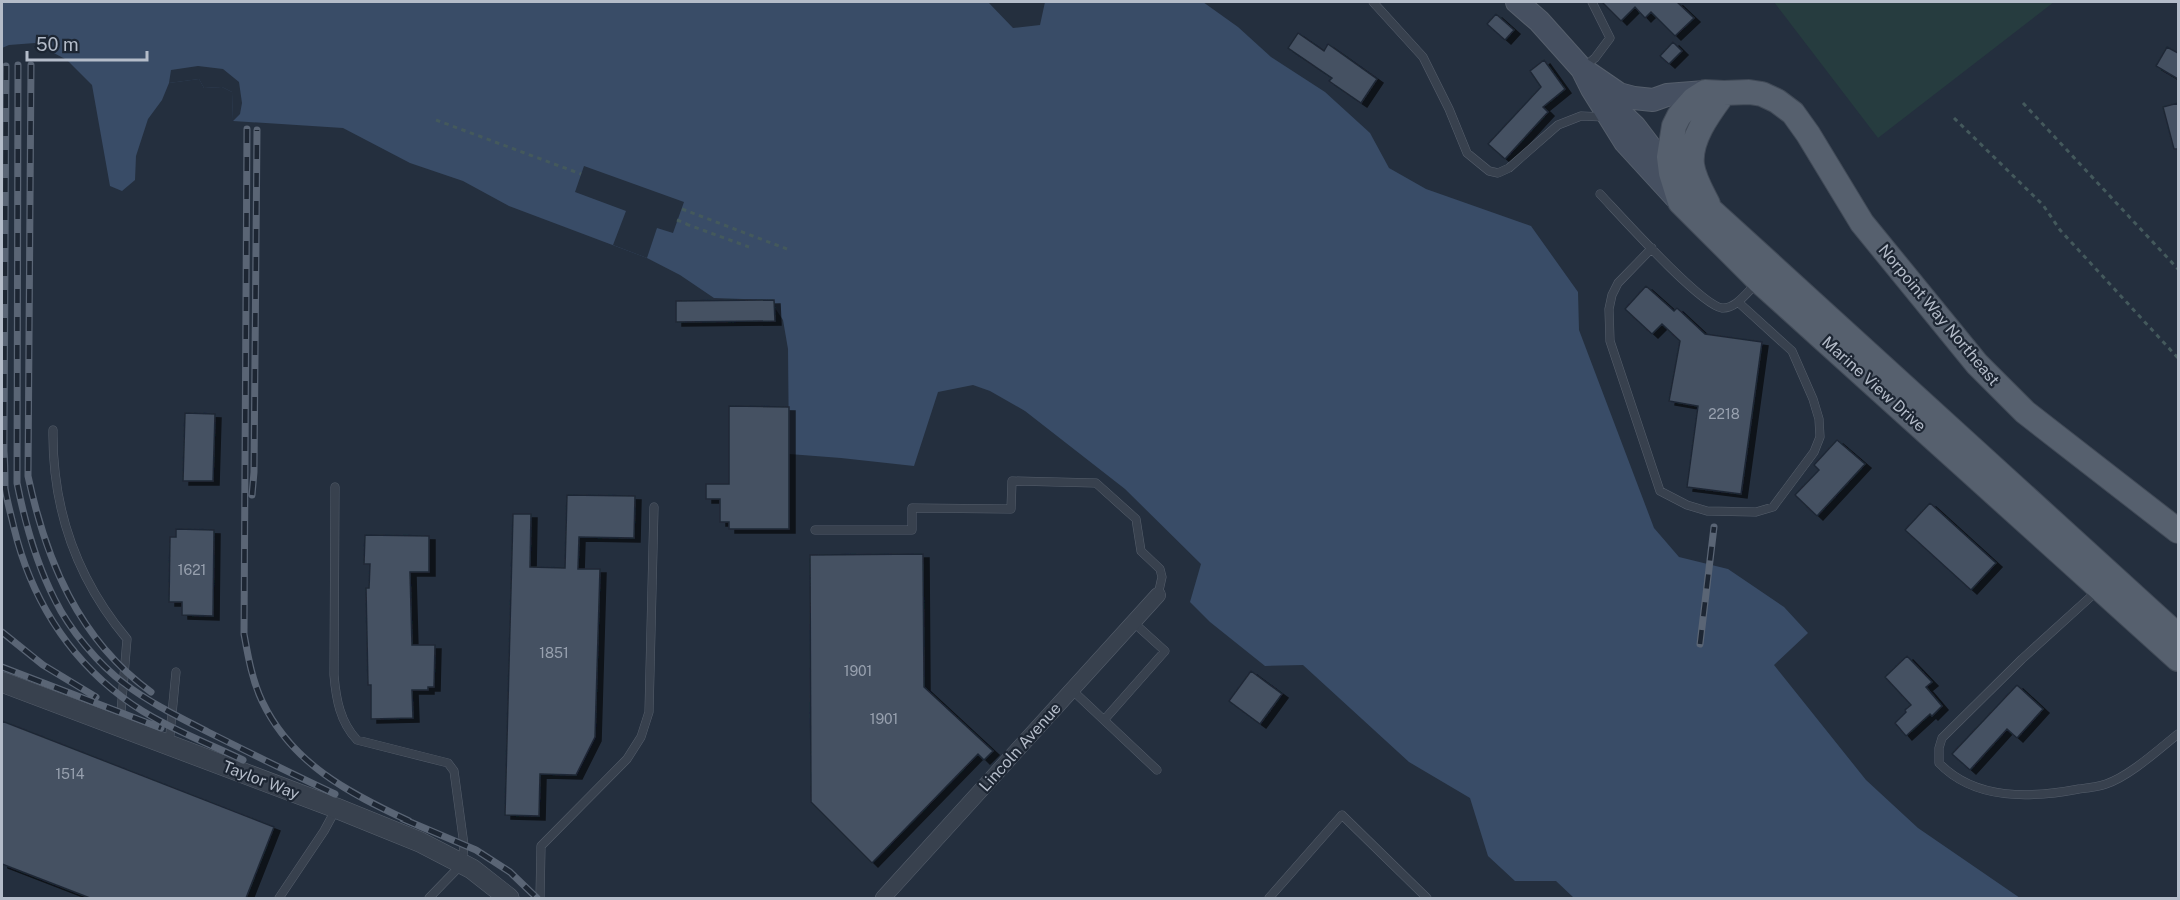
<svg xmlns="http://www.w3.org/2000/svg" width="2180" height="900" viewBox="0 0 2180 900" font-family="'Public Sans',sans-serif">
	<defs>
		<filter id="shadow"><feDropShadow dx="6" dy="4" stdDeviation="0" flood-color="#0009"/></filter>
	</defs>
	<rect width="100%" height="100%" fill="#242f3e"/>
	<path fill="#263c3f" d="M1774,2H2054L1878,138Z"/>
	<path fill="#394c67" d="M2,2H988L1013,28L1040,25L1045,2H1203L1238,27L1271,57L1325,92L1370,133L1389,168L1426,189L1531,226L1578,292L1579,330L1654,528L1679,557L1728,569L1784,607L1808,633L1774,665L1866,780L1918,828L2020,898H1574L1556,881H1515L1488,856L1470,798L1409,762L1303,665L1265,666L1210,622L1190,602L1201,564L1125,489L1025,411L990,391L973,385L938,392L914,466L841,458L789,454L788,349L783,320L775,308L774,300L714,298L680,275L647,258L509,206L463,181L410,163L343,128L233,121L232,92L222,87L204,88L199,79L169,83L162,100L148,119L136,156L135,180L122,191L110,186L92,85L67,60L35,43L9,45L2,48Z"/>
	<path fill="#242f3e" d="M198,66L223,69L239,82L242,103L240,114L233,121L232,92L222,87L204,88L199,79L169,83L171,70Z
		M584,166L684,202L673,233L657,228L647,258L613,245L626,211L575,192Z"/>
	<path fill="#455162" stroke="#1f2835" stroke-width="1.5" filter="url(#shadow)" d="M1602,2H1677L1694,18L1675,36L1651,12L1645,18L1635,7L1621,21Z
		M1496,14L1514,30L1505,40L1487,24Z
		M1298,33L1324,51L1328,44L1377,79L1361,103L1329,81L1332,78L1288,48Z
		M1673,42L1682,51L1669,64L1660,56Z
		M2167,47L2178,53V79L2156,66Z
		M1544,60L1565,89L1543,107L1548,112L1505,159L1488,144L1541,87L1530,71Z
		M2178,103V149H2174L2163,107Z
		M1646,286L1674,311L1677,308L1705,334L1762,342L1741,494L1687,487L1698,406L1669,401L1680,341L1662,324L1652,334L1625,309Z
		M774,300L775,321L676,322V301Z
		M729,406L789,407V529H729V522H720V499H706V484H729Z
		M185,413L215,414L213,481H183Z
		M1837,440L1865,464L1817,516L1795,495L1819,470L1814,465Z
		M567,495L635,496L634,538L579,537L578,569H600L595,737L576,775L540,774L539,816L505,815L513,514H531L530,567L565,568Z
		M1930,503L1996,563L1971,590L1905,530Z
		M176,529L214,530L213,616L182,615V602H169L170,537H176Z
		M365,535L429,536V572H410L412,645H435L434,687H428V690H412L413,718L371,719V685H368L366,588H369L370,564H364Z
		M923,554L924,687L993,751L984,760L978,754L872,863L811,802L810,555Z
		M1907,656L1932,682L1926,687L1942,706L1932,716L1930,714L1906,736L1895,723L1906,712L1905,710L1911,705L1885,677Z
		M1251,671L1282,694L1260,724L1229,701Z
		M2017,685L2043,709L2017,738L2007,729L1970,770L1952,754Z
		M2,721L274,827L246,898H90L2,864Z"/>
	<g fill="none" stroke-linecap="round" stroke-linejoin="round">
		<g stroke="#565f6c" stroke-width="9">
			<path id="service" d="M1373,2L1423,57L1449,109L1467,153L1489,171L1498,173L1509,168L1558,125L1581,116L1605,117
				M1585,66L1595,58L1610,38L1592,2
				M1600,194C1619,214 1700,305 1722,308C1736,309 1747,292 1756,284
				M1652,248L1618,283L1612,295L1609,309L1610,341L1660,491L1687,505L1707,511L1756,512L1773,507L1814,452L1820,437L1819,419L1813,399L1792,351L1738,302
				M53,430C52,509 76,578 127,639L120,724
				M335,487L334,675C336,699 340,722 357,740L448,763L454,771L464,845L462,864L429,898
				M815,530H912V508L1011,509L1012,481L1096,483L1136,519L1141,551L1160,569L1162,577L1158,595
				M2097,591L2022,659L1942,738L1939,748V763C1975,801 2032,798 2079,789C2088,788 2098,787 2106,784C2130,776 2159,749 2178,734
				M1072,690L1157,770
				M1104,720L1165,651L1133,622
				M169,745L176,672
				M279,898L324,831L336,809
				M540,898L541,846L627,759L641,737L649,712L654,507
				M1269,898L1342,815L1427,898"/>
		</g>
		<g stroke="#565f6c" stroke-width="16">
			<path id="minor" d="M883,898L1158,595"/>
		</g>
		<g stroke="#565f6c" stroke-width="21">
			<path id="tertiary" d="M2,682L336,808L420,842L472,869L509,898"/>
		</g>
		<g stroke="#565f6c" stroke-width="24">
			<path id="secondary" d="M1517,2L1539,21L1582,69L1592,89L1625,142L1680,202
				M1584,70L1619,94L1634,98L1653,100L1667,95L1705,92
				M1610,103L1635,127L1670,173"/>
		</g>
		<g stroke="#414a57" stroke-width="26">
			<path id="primary" d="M1692,193L2178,636
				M1708,204C1702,192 1694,179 1692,165C1689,139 1710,112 1724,93
				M2178,531L2025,412L1977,364L1862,223L1808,134L1793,113L1777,101L1762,94L1749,92L1724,93L1705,92L1694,99L1679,116L1674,126L1669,157L1671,173L1680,202L1759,281L2178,659"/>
		</g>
		<path stroke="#44595c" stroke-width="3" stroke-dasharray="4.5 4.5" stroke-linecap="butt" d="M2023,103L2178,269
			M1954,118L2043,205L2060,230L2178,358
			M436,120L581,174
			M682,209L787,249
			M677,220L687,224
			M686,224L749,247"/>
		<use href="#service" stroke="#38414e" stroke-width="8"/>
		<use href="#minor" stroke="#38414e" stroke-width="15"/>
		<use href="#tertiary" stroke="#38414e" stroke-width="20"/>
		<use href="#secondary" stroke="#465061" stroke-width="22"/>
		<use href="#primary" stroke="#56606e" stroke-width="24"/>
		<g stroke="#5a6575" stroke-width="7">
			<path id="rail" d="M18,65L17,483C25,523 36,563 55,600C69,629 99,665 125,684C150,703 179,717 208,732C250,753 292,774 335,794
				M31,65L28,476C46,560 78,639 151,692
				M6,66L4,451C5,463 5,476 5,488C7,501 11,515 14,528C30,595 66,655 122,697C157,724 203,741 243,760
				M247,129L244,634C248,656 252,680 262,701C292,764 349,793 409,821
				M252,495L254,472L257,130
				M2,632L43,665L96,697
				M1700,644L1714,527
				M2,667L161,728
				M403,819L476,850L510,872L537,898"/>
		</g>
		<use href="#rail" stroke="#1d2633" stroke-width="4.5" stroke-dasharray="14" stroke-linecap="butt"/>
	</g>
	<g text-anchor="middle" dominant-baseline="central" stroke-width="4.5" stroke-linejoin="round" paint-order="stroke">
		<g font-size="14" fill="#98a1af">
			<text x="1724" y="414">2218</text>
			<text x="192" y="570">1621</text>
			<text x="554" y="653">1851</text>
			<text x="858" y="671">1901</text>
			<text x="884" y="719">1901</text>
			<text x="70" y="774">1514</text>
		</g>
		<g font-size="16" fill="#b4bcc9" stroke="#1d2633">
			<text transform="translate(1939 315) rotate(50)">Norpoint Way Northeast</text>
			<text transform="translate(1874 384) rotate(42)">Marine View Drive</text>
			<text transform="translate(1020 747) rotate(-48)">Lincoln Avenue</text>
			<text transform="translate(261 780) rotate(21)">Taylor Way</text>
		</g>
	</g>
	<rect width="2180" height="900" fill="none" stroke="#b4bcc9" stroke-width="6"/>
	<path d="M27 51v9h120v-9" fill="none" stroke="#b4bcc9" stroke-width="3"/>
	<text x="36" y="51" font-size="18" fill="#b4bcc9" stroke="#1d2633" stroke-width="4.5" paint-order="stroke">50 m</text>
</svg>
